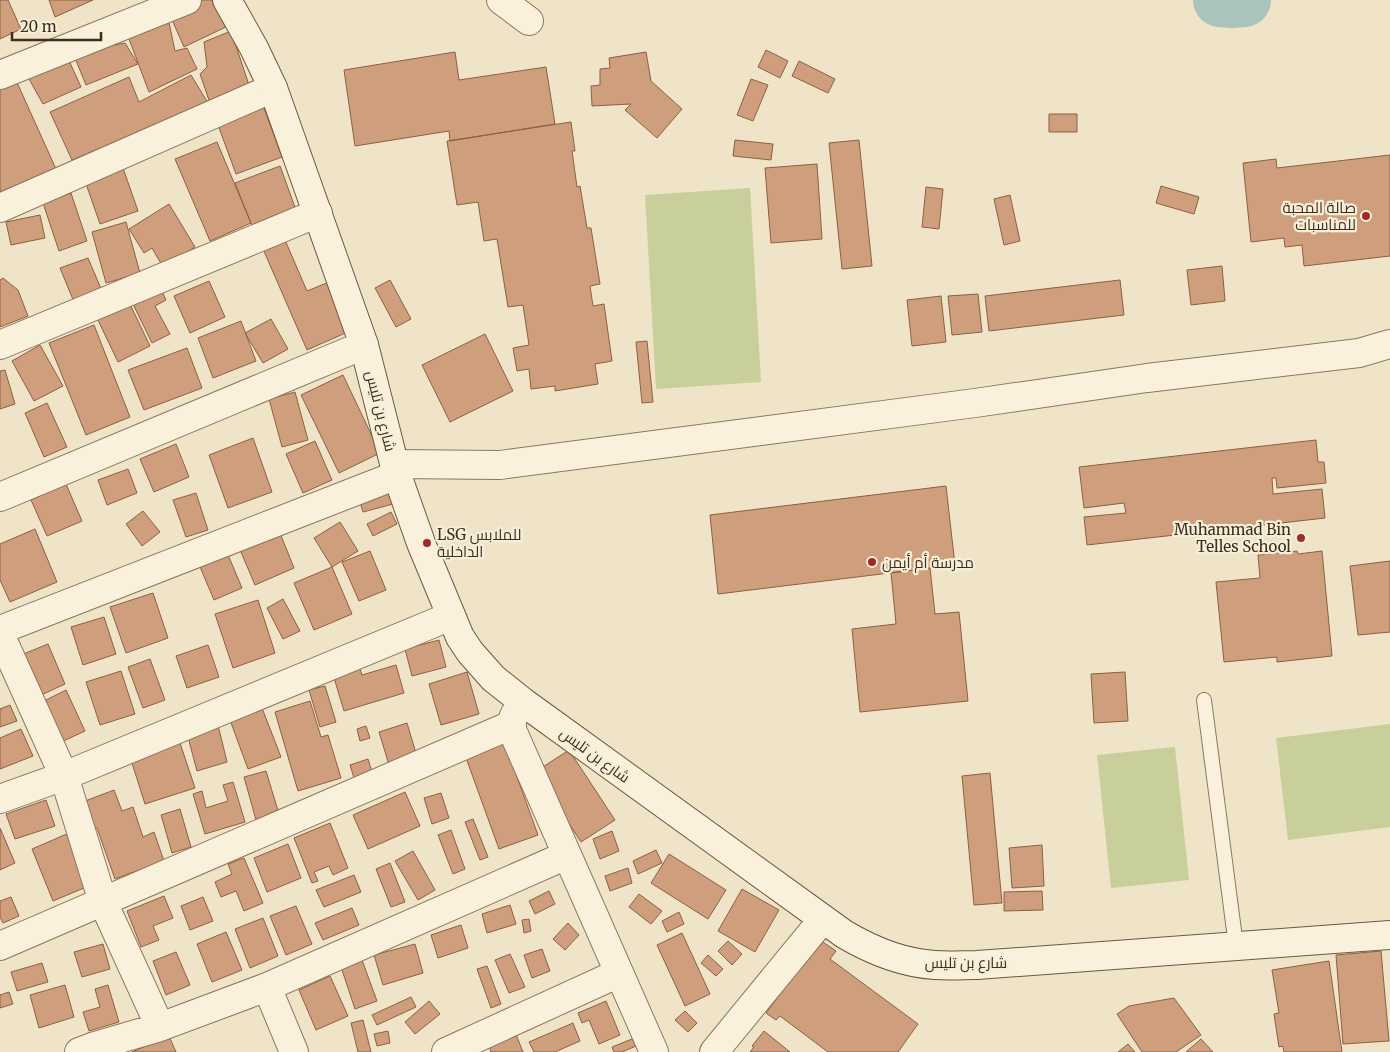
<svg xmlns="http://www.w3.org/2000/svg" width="1390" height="1052" viewBox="0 0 1390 1052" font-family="Merriweather,Cairo,serif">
	<rect width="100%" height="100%" fill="#f0e4c8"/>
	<path fill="#c9cf9b" d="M750,188L761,382L656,389L645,195Z
		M1390,724V827L1288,840L1276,738Z
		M1175,747L1189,880L1111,888L1097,755Z"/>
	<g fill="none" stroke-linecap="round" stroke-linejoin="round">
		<path stroke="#a9c4bc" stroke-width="54" d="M1220,0L1232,1L1244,0"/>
	</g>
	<path fill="#cf9f7d" stroke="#8d5f41" d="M0,0H8L21,29L0,39Z
		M49,0H93L55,17Z
		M199,0H216L230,25L184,47L169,13Z
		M167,13L175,51L187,48L197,69L149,92L126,31Z
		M231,31L250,88L211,106L200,74L207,67L204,42Z
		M125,43L138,64L86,85L73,53Z
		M766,50L788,61L780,78L758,67Z
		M455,52L459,80L546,67L555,124L450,141L449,131L355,146L344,70Z
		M646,52L651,81L682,109L657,138L625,110L631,104L592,106L591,86L600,85V69L610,68L609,58Z
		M66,54L81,87L43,104L29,79Z
		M799,61L835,79L828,93L792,76Z
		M191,75L208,103L72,160L50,112L129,77L139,102Z
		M15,78L56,169L0,192V84Z
		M751,79L768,85L753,121L737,115Z
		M264,108L282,157L236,174L218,125Z
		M1049,114H1077V132H1049Z
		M571,122L575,151H572L577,187L580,186L587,228H591L600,284L590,286L593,306L604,304L612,361L595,364L598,384L555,391V386L531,389L529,369L517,371L513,348L529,345L523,305L508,307L497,239L484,241L478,202L457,205L447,141Z
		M735,140L773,144L771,160L733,156Z
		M859,140L872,266L842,269L829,143Z
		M217,142L251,223L210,241L175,159Z
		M1390,155V256L1304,266L1302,245L1285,247L1284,238L1251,242L1243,163L1276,159L1277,168Z
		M817,164L822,239L771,243L765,168Z
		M280,166L296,210L252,226L235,183Z
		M123,168L138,211L100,224L85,181Z
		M1161,186L1199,197L1194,214L1156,203Z
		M926,187L943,189L939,229L922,227Z
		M71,193L87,241L59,251L43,203Z
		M1010,195L1020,241L1004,245L994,199Z
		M169,204L195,247L163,267L152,248L144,253L129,229Z
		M40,215L45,238L11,245L6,222Z
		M126,222L140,273L106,283L92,232Z
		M285,240L307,291L329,282L350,331L307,350L263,249Z
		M88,258L102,291L74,302L60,268Z
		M1222,266L1225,301L1191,305L1187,270Z
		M3,278L18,290L28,316L0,327V280Z
		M390,280L411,319L396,327L375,288Z
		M1120,280L1124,315L989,331L985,296Z
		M209,281L225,317L190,333L174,296Z
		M159,285L166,300L155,306L170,334L152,343L130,298Z
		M978,294L982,332L952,335L948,296Z
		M941,296L946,342L912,346L907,300Z
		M128,300L150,346L118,362L96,316Z
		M271,319L288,349L263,363L245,333Z
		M241,321L256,361L213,378L198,338Z
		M94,325L130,417L86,435L49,343Z
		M485,334L513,391L450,422L422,365Z
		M647,341L653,402L642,403L636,342Z
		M40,345L63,386L34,401L12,361Z
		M187,348L202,388L144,410L128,370Z
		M5,370L15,404L0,409V371Z
		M343,375L380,453L339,473L301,395Z
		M295,392L308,440L282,447L269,399Z
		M47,403L67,447L44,457L25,413Z
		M253,438L272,492L228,508L209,455Z
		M1316,440L1318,462H1324L1326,483L1277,488L1276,478H1272L1273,494L1322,489L1325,518L1087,545L1084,517L1126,513L1124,503L1084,508L1079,467Z
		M315,441L332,480L303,493L286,454Z
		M176,444L189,477L154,492L140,459Z
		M128,469L137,493L107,505L98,480Z
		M66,484L82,521L47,536L31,500Z
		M946,486L955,565L718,594L710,515Z
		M389,488L393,504L363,512L358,496Z
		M196,493L208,530L186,537L173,500Z
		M143,511L160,532L142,546L126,524Z
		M391,512L397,524L373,536L367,524Z
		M340,522L358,551L332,567L314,538Z
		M278,528L294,568L255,585L238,545Z
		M35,529L57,582L10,602L0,580V544Z
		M226,550L242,588L214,600L198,562Z
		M370,551L386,590L359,601L342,562Z
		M1297,551L1298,554L1322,551L1332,656L1277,662V657L1224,662L1216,582L1260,578L1258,555Z
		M1390,561V632L1358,635L1350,566Z
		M332,567L352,614L314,630L294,583Z
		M930,568L935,614L959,612L968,701L860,712L852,629L896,624L891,573Z
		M153,593L168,638L126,653L110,607Z
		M283,599L300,631L283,639L267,608Z
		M258,600L275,653L233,668L215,614Z
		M104,617L116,654L83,665L71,627Z
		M439,640L446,667L412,676L405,649Z
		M48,644L65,684L39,696L21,655Z
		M208,645L219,677L187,688L176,656Z
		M150,659L165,700L143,708L128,667Z
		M358,663L362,675L396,665L404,693L344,711L332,671Z
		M121,671L135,714L100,725L86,682Z
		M467,672L479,714L441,725L429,684Z
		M1125,672L1128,721L1094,723L1091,674Z
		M325,686L336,722L320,727L309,690Z
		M66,690L85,731L59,743L40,703Z
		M310,701L321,737L328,735L341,778L298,791L275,712Z
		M10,705L17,721L0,727V709Z
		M262,708L281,757L248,769L230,720Z
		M407,723L418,760L390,768L379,732Z
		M218,725L227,762L197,771L187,733Z
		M366,726L370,738L360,741L357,729Z
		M21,729L33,756L0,769V738Z
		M504,741L538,835L499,849L465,755Z
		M180,743L195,788L145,804L131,760Z
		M569,750L615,820L581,842L535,772Z
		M368,759L373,775L355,781L350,765Z
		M266,771L279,814L256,820L244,777Z
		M990,773L1002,903L974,905L962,776Z
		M233,782L245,822L205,834L193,794L202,791L206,808L228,801L223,785Z
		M114,790L122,811L133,807L143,837L154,832L164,861L115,879L97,828L89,830L80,803Z
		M405,792L420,826L368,849L353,815Z
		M441,793L449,818L432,824L424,798Z
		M46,800L55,826L15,839L6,814Z
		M180,809L191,847L172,853L161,815Z
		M473,819L488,857L480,860L465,822Z
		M330,823L348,868L333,875L329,866L314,872L318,881L312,883L294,838Z
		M0,828L15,863L0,870Z
		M451,830L465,869L453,874L438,835Z
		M612,831L619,851L600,859L593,839Z
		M69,833L91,885L53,901L32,849Z
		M288,844L301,878L267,892L254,858Z
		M1042,845L1044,886L1012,888L1009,848Z
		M656,850L662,863L638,874L633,861Z
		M413,851L435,890L418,900L395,861Z
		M669,854L726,890L708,919L651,883Z
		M244,858L263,903L244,911L236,891L221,897L215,882L232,874L228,864Z
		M390,863L405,902L391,907L376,869Z
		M628,868L632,883L610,891L605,876Z
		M354,875L361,892L324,907L316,890Z
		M742,889L779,910L755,952L718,931Z
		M549,891L555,904L535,914L529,901Z
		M1042,891L1043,910L1004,911V892Z
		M639,894L662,911L651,924L629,907Z
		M164,896L173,918L153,926L159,940L141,947L127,911Z
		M11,897L19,916L3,923L0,917V901Z
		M203,897L213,921L190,930L181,906Z
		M510,905L516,924L487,933L482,914Z
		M296,906L312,944L286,955L270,916Z
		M352,908L359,925L323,940L315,923Z
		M679,912L684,924L667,932L662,921Z
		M263,918L278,956L250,968L235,929Z
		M529,919L531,931L524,933L522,920Z
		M568,923L579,935L565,950L553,939Z
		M461,925L468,948L438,958L431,935Z
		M226,932L242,970L212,982L197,944Z
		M682,933L710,994L685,1006L657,945Z
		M820,940L836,951L830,959L918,1024L898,1052H828L780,1016L776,1020L766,1013Z
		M728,941L742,954L732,965L718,951Z
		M103,944L110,969L82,977L74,952Z
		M415,944L423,973L383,985L374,955Z
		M542,949L550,971L532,978L524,955Z
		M1381,951L1389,1041L1343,1044L1336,955Z
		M176,952L190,985L166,995L153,961Z
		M510,954L525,987L509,993L495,960Z
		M708,955L723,969L716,976L701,963Z
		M362,960L377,1001L355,1009L341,967Z
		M1329,961L1342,1052H1284L1283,1046L1279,1047L1274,1014L1279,1013L1272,970Z
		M42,963L48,982L17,991L11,972Z
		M487,966L501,1004L491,1008L477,969Z
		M330,976L348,1016L316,1030L299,990Z
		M65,985L74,1017L39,1028L30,995Z
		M108,985L119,1022L89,1031L83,1012L100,1007L95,989Z
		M9,992L13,1004L0,1008V995Z
		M411,997L416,1007L377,1025L372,1015Z
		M1174,998L1201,1035L1176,1052H1142L1117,1014L1129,1006Z
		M429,1001L440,1014L415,1034L405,1022Z
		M606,1001L620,1035L599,1044L589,1020L582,1023L578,1013Z
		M685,1011L697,1023L688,1032L675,1020Z
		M363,1020L371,1052H358L351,1023Z
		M573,1023L580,1041L555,1052H534L529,1042Z
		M388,1031L390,1043L377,1046L374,1034Z
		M764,1031L790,1052H750L754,1047L752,1046Z
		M515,1032L523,1052H491L488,1043Z
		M169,1036L176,1052H132Z
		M632,1039L636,1046L622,1052H614L612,1047Z
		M1201,1039L1213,1052H1186Z
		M1128,1044L1135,1052H1118Z"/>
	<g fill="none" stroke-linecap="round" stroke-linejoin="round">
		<g stroke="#8d765c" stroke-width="16">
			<path id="lane" d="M1204,700L1236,946"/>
		</g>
		<g stroke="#8d765c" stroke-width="30">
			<path id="street" d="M501,0L529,21
				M0,75L187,0
				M0,208L273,88
				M0,345L318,213
				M394,464L500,465L975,403L1147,378L1359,353L1390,344
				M0,497L364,345
				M0,630L397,475
				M0,634L64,776L103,902L160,1027
				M519,708C513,716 510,722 513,732L654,1052
				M0,799L64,776L451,616
				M0,946L511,725
				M267,987L294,1052
				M79,1052L92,1047L160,1027L267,987L567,855
				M446,1052L619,973
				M714,1052L823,919"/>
		</g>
		<g stroke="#6f573f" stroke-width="30">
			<path id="secondary" d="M227,0L254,48L273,88L364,345L397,475L421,543L460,637L470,652L493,678L523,702L844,934C871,950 902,963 935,965C949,966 963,965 977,965L1390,935"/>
		</g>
		<use href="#lane" stroke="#faf1dc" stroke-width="14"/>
		<use href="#street" stroke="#faf1dc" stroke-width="28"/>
		<use href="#secondary" stroke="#faf1dc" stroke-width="28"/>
	</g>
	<g fill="#9e2a2b" stroke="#f7eed8" stroke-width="2">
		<circle cx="1366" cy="216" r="5"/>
		<circle cx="1301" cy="538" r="5"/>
		<circle cx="427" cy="543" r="5"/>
		<circle cx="872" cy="562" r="5"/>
	</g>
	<g text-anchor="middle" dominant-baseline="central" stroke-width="4.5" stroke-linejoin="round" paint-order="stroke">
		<g font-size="15" fill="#3d2e20" stroke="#f7eed8" text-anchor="end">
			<text x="1356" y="207">صالة المحبة<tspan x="1356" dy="17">للمناسبات</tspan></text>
			<text x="1291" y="529">Muhammad Bin<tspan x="1291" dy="17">Telles School</tspan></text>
			<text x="437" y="534" text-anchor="start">LSG للملابس<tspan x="437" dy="17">الداخلية</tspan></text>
			<text x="882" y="562" text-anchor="start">مدرسة أم أيمن</text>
		</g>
		<g font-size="15" fill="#3d2e20" stroke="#f7eed8">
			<text transform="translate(381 411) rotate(76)">شارع بن تليس</text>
			<text transform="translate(595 755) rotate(36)">شارع بن تليس</text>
			<text x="966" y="962">شارع بن تليس</text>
		</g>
	</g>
	<path d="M12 32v8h89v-8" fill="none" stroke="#3d2e20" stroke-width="2.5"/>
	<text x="20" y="32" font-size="15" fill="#3d2e20" stroke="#f7eed8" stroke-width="4" paint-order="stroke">20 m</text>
</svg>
